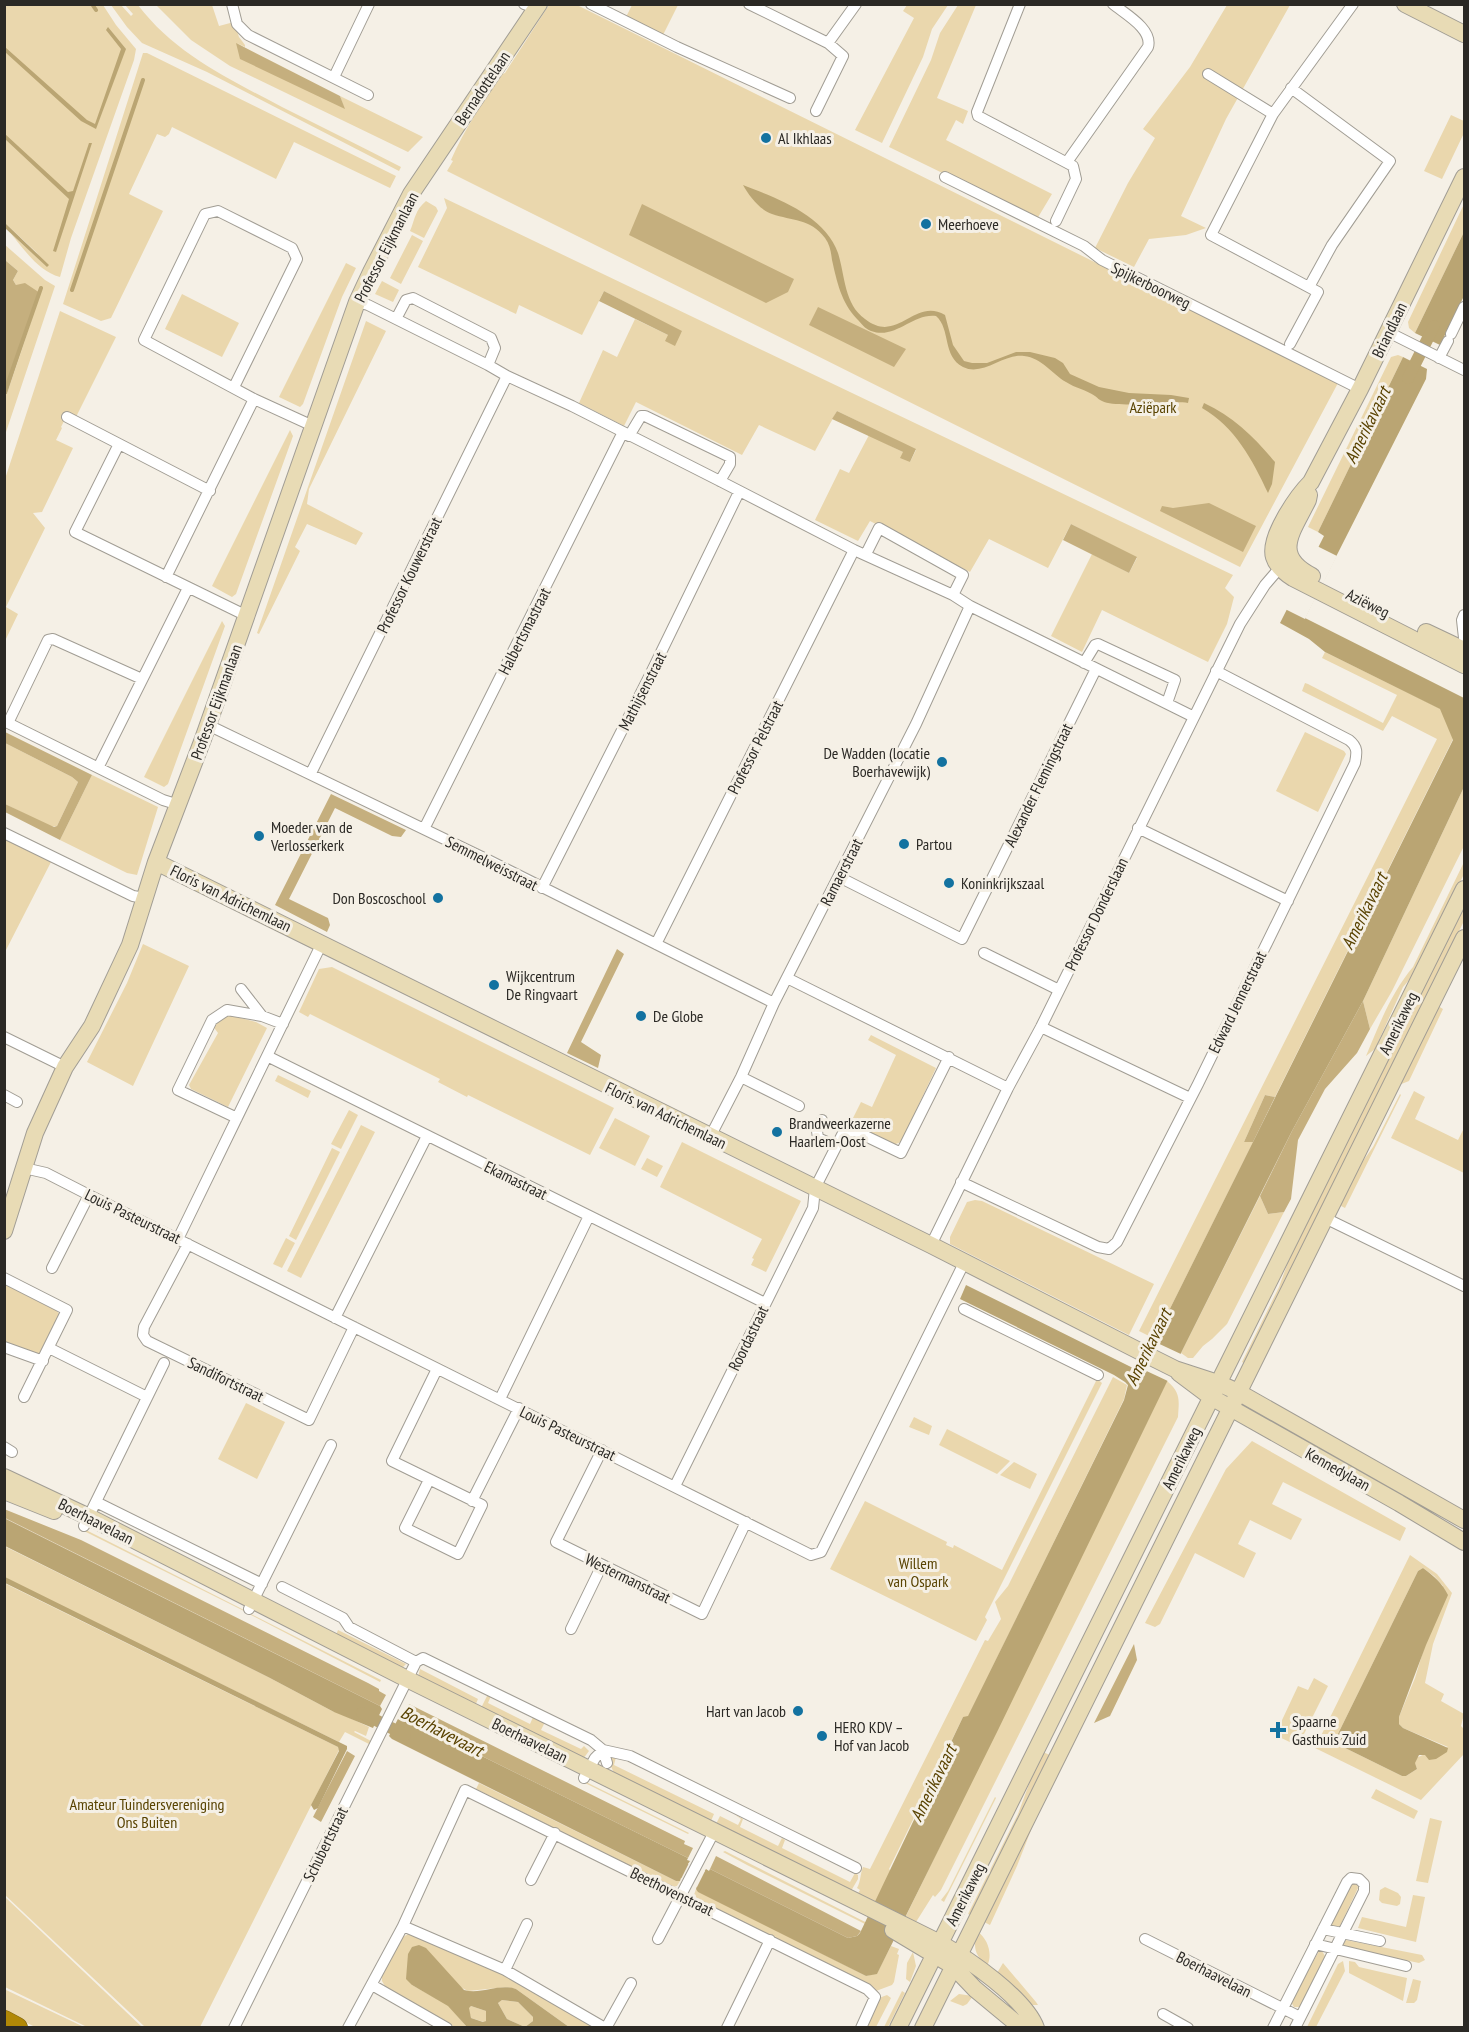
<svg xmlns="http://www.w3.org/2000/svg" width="1469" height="2032" viewBox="0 0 1469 2032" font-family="'PT Sans Narrow',sans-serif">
	<rect width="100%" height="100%" fill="#f5f0e6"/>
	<path fill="#ead7ad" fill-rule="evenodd" d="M5,5H103L116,25L136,49L134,60L71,238L60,277C38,271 25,250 11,234L47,266L36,252L5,223Z
		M111,5H121L131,16L133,14L125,5H138C175,54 229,79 282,107C322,127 362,147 401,167L399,171L207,72L142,43L127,27Z
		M156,5H212L219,26L234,22L239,37L245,45V47L237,43L344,108L340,96L423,137L408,152L230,66L191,40Z
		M549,5H577L1338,383L1240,567L447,171L453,161L451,160C464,130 483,102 500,75L505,73Z
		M632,5H678L663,35L626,17Z
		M907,5H948L932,29L923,57L882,143L855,130L914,18L903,11Z
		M958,5H976L937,98L968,111L963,124L956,120L946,140L1052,194L1037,219L889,147L931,60L940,33Z
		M1227,5H1290L1226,119L1181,216L1206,228L1186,235L1149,239L1134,267L1095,248L1128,183L1155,138L1143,129L1190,67Z
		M143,53H147L396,176L390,188L294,142L276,179L172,127L169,134L165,137L157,134L129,194L163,211L111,318L101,321L63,304Z
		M1451,115L1464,121V133L1442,179L1424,171Z
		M444,198L1233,575L1225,588L1234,597L1227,624L1208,662L1102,610L1082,652L1051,636L1092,554L1129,573L1137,558L1071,524L1048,568L989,539L970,572L870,521L858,541L815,520L840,469L849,473L869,435L903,452L910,462L916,450L837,411L815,451L759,425L742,455L636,402L624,426L579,403L603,350L617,357L635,319L668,335L682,332L604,291L582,335L519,305L516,314L418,267L447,208Z
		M426,201L436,207L438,211L424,238L410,231C415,219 415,210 426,201Z
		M1464,204V232L1415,333L1409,328L1408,322Z
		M412,235L423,241L401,284L390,278Z
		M4,244L45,280L55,286L5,435V394H7L40,294L16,285L13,280L18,271L5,260Z
		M346,263L356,268L342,297L303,404L300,407L279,397Z
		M382,281L399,290L393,302L375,294Z
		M182,294L239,323L222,357L165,329Z
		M60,311L116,337L74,421L66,417L61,427L62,428L56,440L73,448L42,512L33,513L45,528L6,607L18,614L5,641V479Z
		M366,321L386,331L309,489L307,504L363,533L356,545L307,524L295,547L300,551L259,634L257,633Z
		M1398,355L1403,357L1318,532L1308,527L1391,357Z
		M290,430L293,436L236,594L232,597L212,586Z
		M222,621L225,626L168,784L164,787L144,777Z
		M1325,652L1441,709L1453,739L1275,1097L1265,1095L1244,1142H1253L1155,1339L1139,1331L1437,739L1392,716L1383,731L1302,691L1305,683L1308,684L1383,723L1397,695L1322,658Z
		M1305,732L1344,751L1346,754L1318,812L1276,791Z
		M5,743L72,777L78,782L57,826L50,827L5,804Z
		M92,775L158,807L137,875L127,873L60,840Z
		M1464,787V846L1392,991L1370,1029L1363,1001Z
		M5,839L51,862L5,952Z
		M1464,862V874L1417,971L1403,987L1375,1049L1366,1056C1379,1025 1391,993 1413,967Z
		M1464,903V921L1245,1364L1242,1362L1279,1287L1296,1240Z
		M143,944L189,966L133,1086L87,1062L127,983Z
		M332,967L614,1108L590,1155L468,1095L467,1097L438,1082L440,1079L310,1014L308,1017L299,1012L319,969Z
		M1438,1006L1443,1009L1409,1081L1399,1085Z
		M229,1015L256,1022L267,1028L228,1107L191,1089L189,1085L218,1033L212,1025Z
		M871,1035L936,1068L901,1142L893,1145L850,1124L861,1102L872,1107L896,1055L868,1040Z
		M278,1075L311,1091L308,1098L275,1081Z
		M1414,1091L1425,1097L1415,1119L1458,1140L1464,1128V1173L1391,1138Z
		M1400,1094L1401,1095L1345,1208L1339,1205L1355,1172L1373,1147Z
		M349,1110L358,1115L341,1149L331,1144Z
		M615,1118L650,1136L635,1166L599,1148Z
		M361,1125L375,1132L301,1278L287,1271Z
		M682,1142L801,1201L766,1272L751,1265L754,1259L752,1258L762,1239L660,1187Z
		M332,1148L340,1152L296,1240L289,1236Z
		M647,1158L663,1166L657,1177L641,1169Z
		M1260,1196L1268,1214L1284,1212L1227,1324L1212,1339L1203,1346L1193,1358H1188L1181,1353Z
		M975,1200L982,1201L1154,1284L1129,1335L950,1244V1237L967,1202Z
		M286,1238L295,1243L282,1268L273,1264Z
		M4,1284L56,1310L60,1315L43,1353L35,1354L5,1342Z
		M1113,1377L1127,1385L1124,1399L968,1717H963L889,1869L891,1871L875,1903L857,1895L860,1890L857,1888C861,1881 860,1874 863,1867L870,1869L985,1640L988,1641L1001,1619L995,1602L1008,1586Z
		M1097,1379L1102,1383L985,1617L987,1620L976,1641L830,1569L865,1501L947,1542L946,1545L953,1548L954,1545L1002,1570Z
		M1167,1381C1181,1393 1179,1400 1178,1417L941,1890L935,1897L933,1895L916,1922L905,1918Z
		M246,1403L285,1422L257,1479L218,1459Z
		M914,1417L932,1426L929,1435L909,1427Z
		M947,1429L1010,1461L997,1474L939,1445Z
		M1252,1441L1406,1528L1400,1541L1283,1482L1272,1504L1302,1519L1291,1540L1250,1520L1238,1544L1256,1553L1244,1578L1195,1553L1160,1624L1155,1627L1145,1623L1226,1469Z
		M1014,1462L1037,1474L1030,1489L1000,1475Z
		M86,1530L246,1611V1612L84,1531Z
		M4,1546L270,1678L334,1712H337L369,1727L366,1736L355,1731L354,1732L371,1741L369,1744L345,1732L339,1742L9,1580L5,1577Z
		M1410,1555L1437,1574L1452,1593L1433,1644L1425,1683L1444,1694L1441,1701L1464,1714L1461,1726L1464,1729V1754L1421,1800L1315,1748ZM1423,1568L1434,1576L1443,1586L1415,1678L1399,1717V1724L1403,1728L1448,1747C1442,1749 1417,1755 1415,1760C1414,1763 1416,1766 1417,1769L1406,1776H1402L1335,1743V1740L1418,1571Z
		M4,1583L338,1747L339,1750L200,2027H145L5,1895Z
		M251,1614L381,1680L380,1682L251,1615Z
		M338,1630L406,1664L401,1669L336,1635Z
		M420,1669L478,1699L475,1706L418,1677Z
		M1314,1678L1328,1686L1298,1746L1275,1735L1298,1686L1308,1690Z
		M488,1694L491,1696L488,1703L530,1724L534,1715L545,1722L541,1730L581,1749L584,1746L589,1751L583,1759L481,1708Z
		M1076,1739L1033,1825L1017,1866L990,1925L982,1921L1070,1744Z
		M1043,1752L1052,1756L972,1916L968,1914L1018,1814L1032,1776Z
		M611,1757H616L614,1765L714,1814L711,1821L614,1773L609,1762Z
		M586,1782L689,1833L688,1834L585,1783Z
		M479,1783L676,1881H680L677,1886L673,1887L476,1789Z
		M1376,1789L1418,1811L1414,1819L1371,1798Z
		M995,1797L996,1798L944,1902L941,1900L948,1891Z
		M734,1814L743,1819L740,1827L778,1846L782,1838L785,1840L782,1848L850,1882L855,1873L858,1875V1879L851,1891L716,1824L720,1816L738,1825L741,1819Z
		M1430,1818L1442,1821L1428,1883L1416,1881Z
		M725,1851L881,1930L897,1940L747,1865L723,1852Z
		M1357,1883L1358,1888L1340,1926L1333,1927L1331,1922L1349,1884Z
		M1385,1887L1398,1893L1401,1897L1400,1904L1397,1906L1382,1903L1379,1900L1380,1890Z
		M696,1889L866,1976L877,1973L891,1946L899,1949L897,1954L899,1955L894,1982L892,1985L876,1991L868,1984L696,1899L694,1895Z
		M1413,1895L1425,1897L1416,1942L1358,1928L1362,1917L1406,1927Z
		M4,1897H5L142,2027H87L5,1987Z
		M978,1932C988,1939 993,1955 987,1966C975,1956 972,1946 978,1932Z
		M410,1933L508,1976L597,2027H569L516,1989L507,1987L468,1991L458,1986L412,1985L448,2005L467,2027H455L386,1988L382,1981V1976L401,1938Z
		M1346,1940L1422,1955L1425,1960L1419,1963L1347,1948L1342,1945Z
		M1319,1951H1322L1325,1956L1300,2007H1294L1291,2002Z
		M913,1952L916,1966L910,1982L906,1979L907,1963Z
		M1343,1961L1345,1971L1316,2027H1307L1338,1964Z
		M1349,1961L1355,1962L1359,1967L1407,1978L1403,2001L1349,1973Z
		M1003,1963L1036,2002L1038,2005H1030L997,1973Z
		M1413,1979L1421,1981L1417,2000L1414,2003H1406Z
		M4,1989L84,2027H35L5,2012Z
		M902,1991L905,1993L888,2027H884Z
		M959,1994L973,1996L967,2004L963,2006L950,2001Z
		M887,1995L891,1998L876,2027L864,2028L879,1998Z
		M502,2000L518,2002L533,2017V2021L525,2027L507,2019L498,2003Z
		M471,2006L486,2011V2021L484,2022L471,2018L468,2008Z"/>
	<path fill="#c5af7e" d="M236,43L340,96L345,109L240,59Z
		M642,204L794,279L788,292L766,303L629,235Z
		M5,260L18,271L13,280L16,285L25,283L40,293L7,394H4Z
		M604,291L682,331L675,346L665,341L668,335L599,301Z
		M818,307L906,349L894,367L809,325Z
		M837,411L916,449L910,462L900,458L903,452L832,419Z
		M1209,503L1256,526L1243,552L1160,511L1162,506L1173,508Z
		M1071,524L1137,557L1129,573L1063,540Z
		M5,732L92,775L60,840L5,812V804L54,827L57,826L78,782L72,777L5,743Z
		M331,794L406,830L401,837L392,836L335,808L289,899L328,918L330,925L327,932L275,905Z
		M617,949L624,954L581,1042L601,1055L598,1068L567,1053Z
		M1363,1001L1370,1029L1357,1053L1325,1089L1298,1140L1291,1199L1284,1212L1268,1214L1260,1196L1292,1131Z
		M1265,1095L1275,1097L1253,1142H1244Z
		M4,1509L81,1540L368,1683L379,1689V1691L386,1695L380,1706L5,1518Z
		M1134,1644L1137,1660L1110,1716L1094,1723Z
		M409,1704L685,1841L684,1844L693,1848L688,1858L403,1717Z
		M347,1751L355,1756L321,1822L313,1817Z
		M716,1856L861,1931L857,1936L848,1938L710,1869Z"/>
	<path fill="#baa573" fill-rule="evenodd" d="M108,27L126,49L96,129L81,121L5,52V47L87,120L95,124L121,49L106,30Z
		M5,134L68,192L73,191L89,143H92L56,252L53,251L69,199L5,139Z
		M743,185C776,198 825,215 838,253C845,275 844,304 865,319C898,345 914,297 945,315L953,345L964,361L972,363H987L1016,352H1030L1055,358L1063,363L1070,374L1099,387L1129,393L1171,395L1189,398L1188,403C1167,400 1119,409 1102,401C1099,400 1098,398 1095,396C1087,390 1075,388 1066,382C1052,374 1042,358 1024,356C1004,353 983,377 963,367C942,356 951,329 936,316C912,313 896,340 871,331C865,329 861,323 857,319C841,302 837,282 832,260C831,252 830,245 825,238C810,218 792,221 772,214C760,210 749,196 743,185Z
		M5,223L49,265L47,267L5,228Z
		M1464,232V296L1440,345L1415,333Z
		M1403,357L1427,369L1426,379L1305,618L1464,698V787L1363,1001L1292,1131L1181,1353L998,1730L877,1974L866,1976L698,1892L696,1889L697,1886L681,1878L680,1881H676L392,1739L389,1736L399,1717H403L688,1858L687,1860L690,1861L688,1864L704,1872L706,1869L709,1871L710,1869L848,1938L857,1936L860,1933L963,1717L968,1716L1124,1400L1128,1385L1125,1382L1114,1375L960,1299L966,1285L1139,1371L1453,740L1440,709L1325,652L1309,639L1280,623L1324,536L1318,532Z
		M1204,403C1234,417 1254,437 1275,462L1272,484L1268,493C1252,459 1235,427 1202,408Z
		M4,1518L380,1706L382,1709L373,1728L334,1712L270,1678L5,1546Z
		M1423,1568C1434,1576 1442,1583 1448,1595L1426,1645L1399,1717V1724L1403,1728L1448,1748L1447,1752L1436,1759L1429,1760L1425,1755H1419L1415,1763L1417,1769L1406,1776H1402L1335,1743V1740L1418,1571Z
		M5,1577L347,1746V1749L318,1808L314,1810L311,1805L339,1751L338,1747L5,1583Z
		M419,1945L426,1948L464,1990C481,1995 499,1983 516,1989L569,2027H467L448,2006L412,1985L406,1979L408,1954L412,1947ZM502,2000L518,2002L533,2017V2021L525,2027L507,2019L498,2003ZM471,2006L486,2011V2021L483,2022L471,2018L469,2008Z"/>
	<path fill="#f5f0e6" d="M1317,546L1337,556L1305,619L1285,609Z
		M1151,1340L1183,1355L1170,1382L1138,1367Z
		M689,1863L705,1871L697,1887L681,1879Z"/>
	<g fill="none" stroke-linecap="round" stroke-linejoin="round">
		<path stroke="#baa573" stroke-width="4" d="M92,4L96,10
			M72,290L143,80
			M4,394L41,288"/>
		<path stroke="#baa573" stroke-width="12" d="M1408,378L1434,326
			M362,1713L405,1735"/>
		<g stroke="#a19d94" stroke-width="12">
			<path id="street" d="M232,4L237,24L248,35L368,95
				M524,4L536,8
				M591,4L677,47L790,98
				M749,4L828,43L843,56L816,111
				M1020,4L977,112L978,116L1073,166L1076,179L1056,221
				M828,43L856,4
				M1208,74L1273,114
				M334,77L369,4
				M1291,88L1390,161L1332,245L1309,287
				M1067,162L1148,47C1153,29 1125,14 1113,4
				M945,177L1084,246L1102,260L1360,389
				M357,302L368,305L488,365L507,376L572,406L720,481L854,550L953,595L970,606L1194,717
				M396,319L406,300L413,298L491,338L495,348L488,365
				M1388,332L1464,370
				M1451,334L1464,307
				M1290,344L1318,292L1211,235L1273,114L1353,4
				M1439,358L1448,341
				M234,387L297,259L292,248L218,211L205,214L144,340L254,399L313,426
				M67,417L210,491
				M629,436L641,416H645L730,457V464L720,481
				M119,444L75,532L247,616
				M866,554L879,528L963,575L953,595
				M166,577L254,399
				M1464,615L1462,620L1464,638
				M1084,663L1095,645L1098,644L1175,680L1167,703
				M142,679L53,639L48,640L8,723L163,800L179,805
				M208,725L486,859L774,1003
				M99,766L188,588
				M311,773L507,376
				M1138,828L1288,901
				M424,829L623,432
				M4,833L133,896L144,898
				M839,877L962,939L1096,669
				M542,888L650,675L739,492
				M656,944L854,550
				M984,953L1059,990
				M787,978L1008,1088
				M241,989L262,1016
				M1041,1027L1190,1098
				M4,1037L65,1067
				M267,1056L765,1303
				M741,1077L799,1106
				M4,1095L17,1102
				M237,1118L178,1090L212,1020L227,1010L262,1016L283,1024
				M822,1120L817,1131L818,1138L836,1146
				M710,1137L741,1077L774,1003L916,724L970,606
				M24,1168L46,1173L89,1195L811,1555L821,1552L964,1263
				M961,1182L1098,1247L1109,1249L1117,1242L1198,1084L1355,763C1357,753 1358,747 1349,740L1216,671
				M1325,1218L1464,1286
				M178,1239L322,943
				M188,1244L144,1327L143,1335L147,1341L309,1420L354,1327
				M931,1245L1008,1088L1041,1027L1240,624L1265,585L1283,564
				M52,1268L89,1195
				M4,1278L67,1310L24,1397
				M964,1309L1098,1375
				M335,1318L427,1136
				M4,1347L43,1361
				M49,1348L147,1397
				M500,1399L589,1216
				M4,1447L12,1452
				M602,1450L556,1542L702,1614L746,1522
				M429,1480L405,1528L458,1554L482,1505L392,1461L437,1369
				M675,1486L813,1208L815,1188L842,1135L847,1132L855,1131L901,1153L949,1057
				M472,1501L519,1408
				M96,1502L262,1584
				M84,1526L164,1363
				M282,1587L343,1618L349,1627L416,1662
				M249,1609L331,1445
				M571,1629L602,1565
				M416,1662L423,1658L591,1740L603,1750L607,1763
				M584,1778L595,1758L603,1750L630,1756L856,1868
				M531,1880L555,1833
				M403,1926L505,1970L605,2028
				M1323,1929L1380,1941
				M658,1939L714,1832
				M1145,1939L1300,2017
				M1315,1944L1406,1966
				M505,1970L527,1924
				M372,1985L447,2028
				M1163,2014L1188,2028
				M234,2028L416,1662
				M348,2028L403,1926L465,1790L867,1989L875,1997L861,2028
				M606,2028L631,1983
				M727,2028L770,1940
				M1273,2028L1347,1882L1351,1878L1359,1879L1364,1884V1891L1295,2028"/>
		</g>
		<g stroke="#a19d94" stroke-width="18">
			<path id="secondary" d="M1405,4L1464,34
				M1464,177L1360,389L1311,482C1297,496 1268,538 1274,557C1277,567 1285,573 1293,578L1464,665
				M1309,495L1308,500C1293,531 1271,555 1312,576
				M1426,632L1464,650
				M156,862L931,1245L1145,1354L1175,1369L1218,1383L1238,1392L1464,1520
				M4,1231L35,1133L65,1067L92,1026L130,945L156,862L203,739L357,302L371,272L411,194L539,4
				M1179,1373L1211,1397L1399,1503L1464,1542
				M4,1477L89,1517L407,1679L940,1943C968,1959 1025,1998 1036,2028
				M4,1491L54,1511
				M893,1930L953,1966L975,1989L1022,2028
				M898,2028L1464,889
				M923,2028L1464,938"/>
		</g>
		<g stroke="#826712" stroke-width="22">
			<path id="highway" d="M4,2021L17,2028"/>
		</g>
		<use href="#street" stroke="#fff" stroke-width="10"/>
		<use href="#secondary" stroke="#e8dbb5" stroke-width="16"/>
		<use href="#highway" stroke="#b18807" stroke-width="21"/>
	</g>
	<g fill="#1372a0" stroke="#f5f0e6" stroke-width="2">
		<circle cx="766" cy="138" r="6"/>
		<circle cx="926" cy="224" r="6"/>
		<circle cx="942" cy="762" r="6"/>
		<circle cx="259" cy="836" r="6"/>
		<circle cx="904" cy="844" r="6"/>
		<circle cx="949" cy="883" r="6"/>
		<circle cx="438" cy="898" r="6"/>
		<circle cx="494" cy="985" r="6"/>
		<circle cx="641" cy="1016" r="6"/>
		<circle cx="777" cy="1132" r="6"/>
		<circle cx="798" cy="1711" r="6"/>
		<path d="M1275 1721h6v6h6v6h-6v6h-6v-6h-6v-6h6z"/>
		<circle cx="822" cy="1736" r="6"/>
	</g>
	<g text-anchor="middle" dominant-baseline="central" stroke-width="6" stroke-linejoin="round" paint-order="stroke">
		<g font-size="16" fill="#2b2925" stroke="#f5f0e6">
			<text transform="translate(482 88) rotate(-56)">Bernadottelaan</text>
			<text transform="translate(386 247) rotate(-63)">Professor Eijkmanlaan</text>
			<text transform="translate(1151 285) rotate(26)">Spijkerboorweg</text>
			<text transform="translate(1389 330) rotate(-64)">Briandlaan</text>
			<text transform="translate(409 575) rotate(-64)">Professor Kouwerstraat</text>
			<text transform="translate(1368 603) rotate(26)">Aziëweg</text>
			<text transform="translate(524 631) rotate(-63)">Halbertsmastraat</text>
			<text transform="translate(642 691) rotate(-63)">Mathijsenstraat</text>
			<text transform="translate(216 702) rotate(-70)">Professor Eijkmanlaan</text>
			<text transform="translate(755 747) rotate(-63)">Professor Pelstraat</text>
			<text transform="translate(1038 785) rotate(-64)">Alexander Flemingstraat</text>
			<text transform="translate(492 863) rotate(27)">Semmelweisstraat</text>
			<text transform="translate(841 872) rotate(-63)">Ramaerstraat</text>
			<text transform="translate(231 898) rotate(26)">Floris van Adrichemlaan</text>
			<text transform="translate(1096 914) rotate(-64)">Professor Donderslaan</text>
			<text transform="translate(1237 1002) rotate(-64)">Edward Jennerstraat</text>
			<text transform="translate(1398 1023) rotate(-64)">Amerikaweg</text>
			<text transform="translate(666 1115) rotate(26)">Floris van Adrichemlaan</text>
			<text transform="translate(516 1180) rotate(26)">Ekamastraat</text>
			<text transform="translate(133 1216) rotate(26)">Louis Pasteurstraat</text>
			<text transform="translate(748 1338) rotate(-64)">Roordastraat</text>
			<text transform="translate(226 1379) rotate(26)">Sandifortstraat</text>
			<text transform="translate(568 1433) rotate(26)">Louis Pasteurstraat</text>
			<text transform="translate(1181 1458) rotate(-64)">Amerikaweg</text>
			<text transform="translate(1338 1469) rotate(29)">Kennedylaan</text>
			<text transform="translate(96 1521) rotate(27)">Boerhaavelaan</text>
			<text transform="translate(628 1578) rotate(26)">Westermanstraat</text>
			<text transform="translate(530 1740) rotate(26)">Boerhaavelaan</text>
			<text transform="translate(325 1844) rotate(-64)">Schubertstraat</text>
			<text transform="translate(672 1891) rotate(26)">Beethovenstraat</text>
			<text transform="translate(965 1894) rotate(-63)">Amerikaweg</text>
			<text transform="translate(1214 1974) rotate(27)">Boerhaavelaan</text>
		</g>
		<g font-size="16" fill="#2b2925" stroke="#f5f0e6" text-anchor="start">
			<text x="778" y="138">Al Ikhlaas</text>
			<text x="938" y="224">Meerhoeve</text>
			<text x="930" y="753" text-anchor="end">De Wadden (locatie<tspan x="930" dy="18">Boerhavewijk)</tspan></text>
			<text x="271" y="827">Moeder van de<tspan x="271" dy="18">Verlosserkerk</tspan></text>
			<text x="916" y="844">Partou</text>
			<text x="961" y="883">Koninkrijkszaal</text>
			<text x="426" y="898" text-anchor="end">Don Boscoschool</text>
			<text x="506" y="976">Wijkcentrum<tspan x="506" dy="18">De Ringvaart</tspan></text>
			<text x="653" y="1016">De Globe</text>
			<text x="789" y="1123">Brandweerkazerne<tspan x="789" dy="18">Haarlem-Oost</tspan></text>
			<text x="786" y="1711" text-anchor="end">Hart van Jacob</text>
			<text x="1292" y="1721">Spaarne<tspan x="1292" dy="18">Gasthuis Zuid</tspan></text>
			<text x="834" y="1727">HERO KDV –<tspan x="834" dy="18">Hof van Jacob</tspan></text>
		</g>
		<g font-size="16" fill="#594301" stroke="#f5f0e6">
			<text x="1153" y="407">Aziëpark</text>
			<text x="918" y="1563">Willem<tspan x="918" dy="18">van Ospark</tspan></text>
			<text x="147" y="1804">Amateur Tuindersvereniging<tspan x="147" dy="18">Ons Buiten</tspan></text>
		</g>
		<g font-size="18" font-style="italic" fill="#594200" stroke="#f5f0e6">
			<text transform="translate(1367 425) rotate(-64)">Amerikavaart</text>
			<text transform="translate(1364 911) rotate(-64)">Amerikavaart</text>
			<text transform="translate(1148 1347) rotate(-64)">Amerikavaart</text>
			<text transform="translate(442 1731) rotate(27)">Boerhavevaart</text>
			<text transform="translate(933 1783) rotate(-64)">Amerikavaart</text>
		</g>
	</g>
	<rect width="1469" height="2032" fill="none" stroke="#2b2925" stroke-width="12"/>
</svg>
